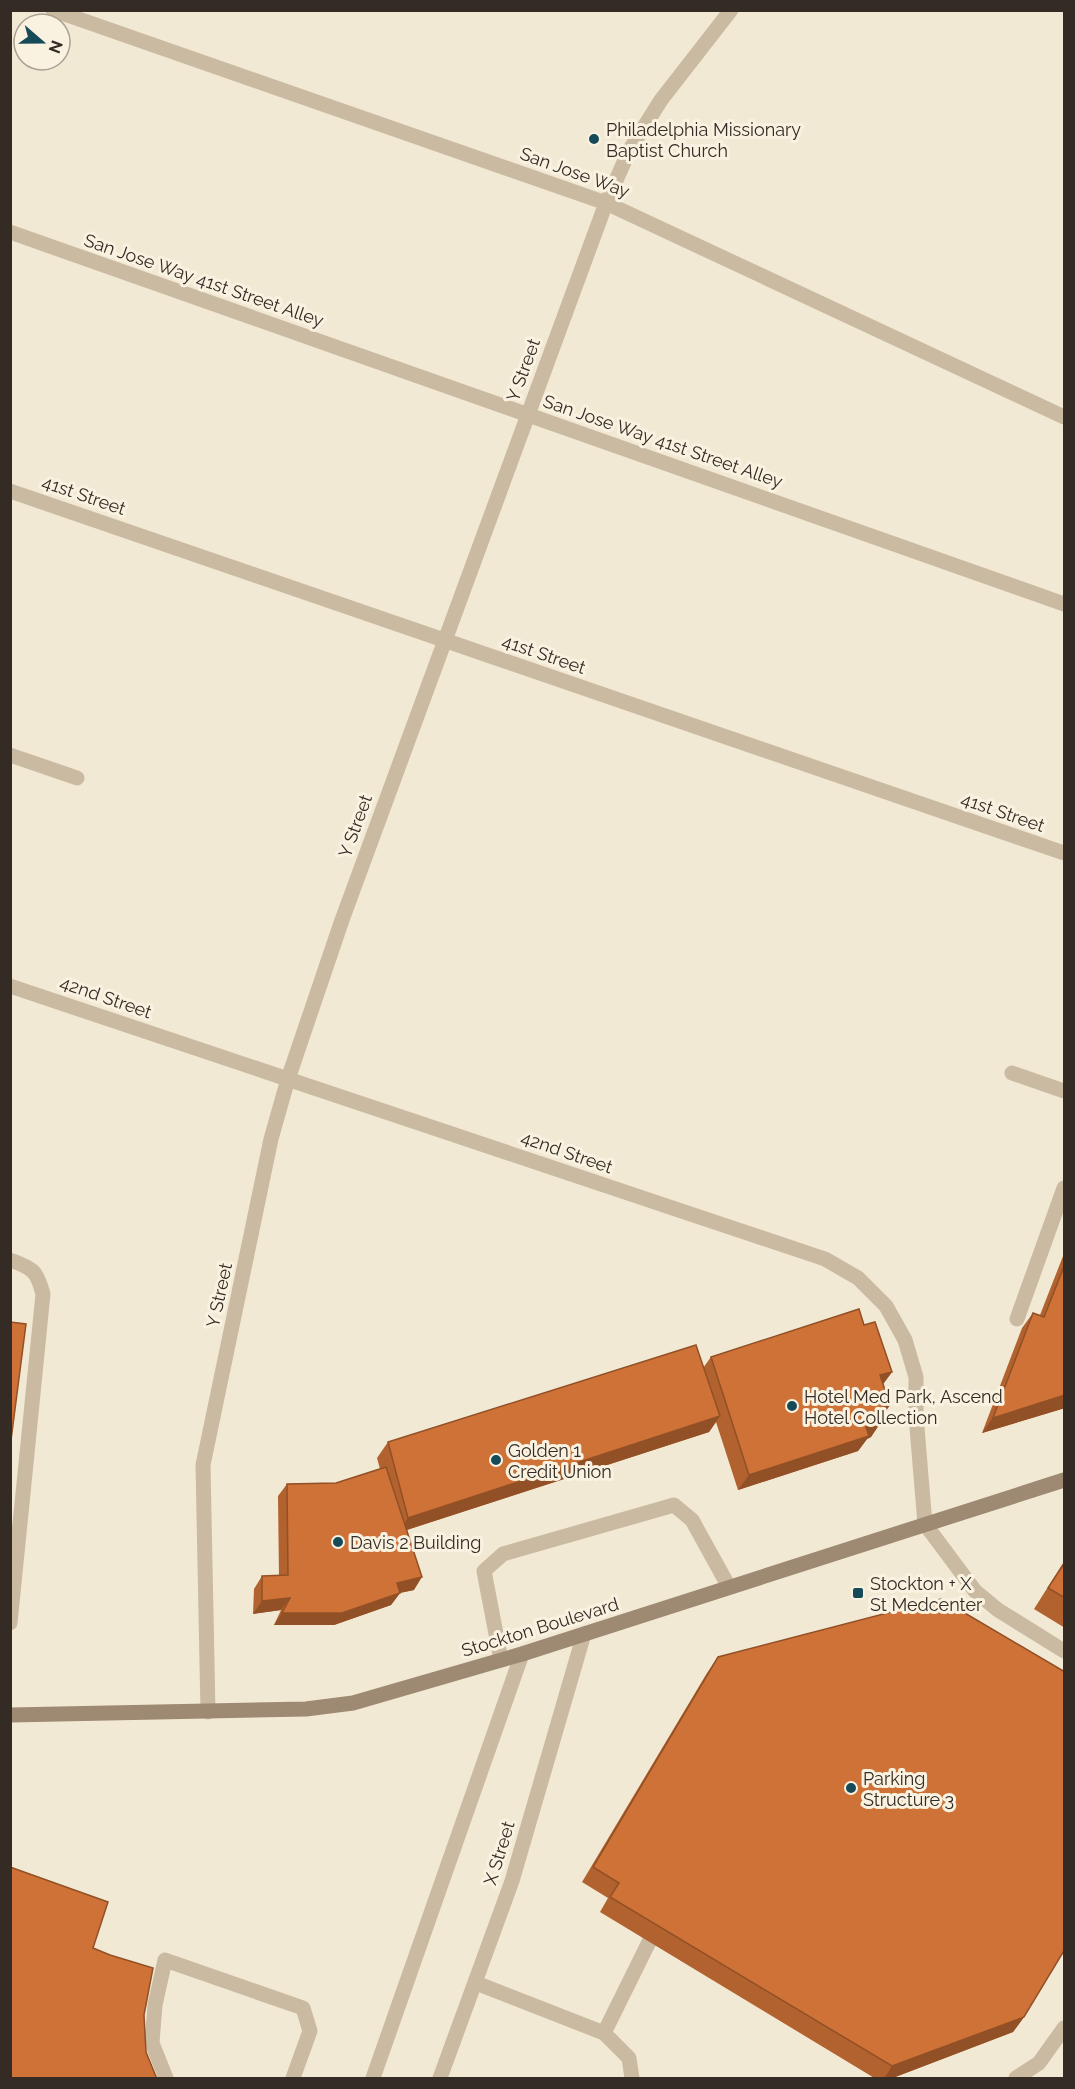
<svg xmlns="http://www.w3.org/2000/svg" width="1075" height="2089" viewBox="0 0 1075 2089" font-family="Raleway,sans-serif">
	<rect width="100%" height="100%" fill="#f2e9d5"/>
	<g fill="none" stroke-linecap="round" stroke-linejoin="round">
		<path stroke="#cabaa1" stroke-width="15" d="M10,232L1064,604
			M10,755L77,778
			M1012,1073L1064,1091
			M10,1260C33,1268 37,1271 43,1294L10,1623
			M1017,1319L1064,1188
			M925,1524L975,1591L998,1610L1064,1651
			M501,1660L484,1571L503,1554L674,1505L692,1520L729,1587
			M476,1983L604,2033L629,2058L632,2078
			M604,2033L649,1942
			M166,2078L152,2043L155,2005L165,1960L303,2008L310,2031L293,2078
			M1016,2078L1039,2063L1064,2028"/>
		<path stroke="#cabaa1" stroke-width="15" d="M53,10L606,203L1064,417
			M10,491L1064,853
			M10,986L825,1259L858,1278L886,1306L905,1340L916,1377V1416L925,1524
			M208,1712L203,1465L271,1139L288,1079L342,920L606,203L629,151L661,100L731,10
			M373,2078L522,1654
			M440,2078L512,1881L584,1634"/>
		<path stroke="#9e8972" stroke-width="15" d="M10,1715L306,1709L353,1703L522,1654L1064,1480"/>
	</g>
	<path fill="#b2622f" d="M1065,1251V1408L982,1433L1022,1328L1033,1313L1040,1315Z
		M864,1325L892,1372L883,1384L890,1405L881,1418L871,1437L867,1439L858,1451L738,1490L716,1422L709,1432L407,1530L414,1590L400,1593L391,1605L334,1625H274L281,1610L253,1614L254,1589L262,1576H279L278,1496L287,1484L336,1483L380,1469L377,1458L388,1442L703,1368L711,1357Z
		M1065,1560V1628L1034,1609Z
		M718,1657L1024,2017L1013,2032L890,2079H876L600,1912L608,1898L582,1882L707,1673Z"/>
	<path fill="#915026" d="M892,1372L881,1387L880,1375Z
		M1065,1395V1408L982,1433L993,1418Z
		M890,1405L879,1421L878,1409Z
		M720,1416L709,1432L397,1533L408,1518Z
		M882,1421L871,1437L867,1439L858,1451L738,1490L749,1475L866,1427Z
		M422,1577L414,1590L389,1595L397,1583Z
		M400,1593L391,1605L334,1625H274L282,1613Z
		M290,1598L281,1610L253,1614L262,1601Z
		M1024,2017L1013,2032L890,2079H884L892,2066Z"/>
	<path fill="#cf7237" stroke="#915026" stroke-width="1.5" d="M1065,1264V1395L993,1418L1033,1313L1044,1317Z
		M859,1309L864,1325L875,1322L892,1372L880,1375L890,1405L878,1409L882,1421L866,1427L869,1436L749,1475L711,1357Z
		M10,1322L26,1324L10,1448Z
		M696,1345L720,1416L408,1518L388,1442Z
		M386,1467L422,1577L397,1583L400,1593L342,1613H282L290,1598L262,1601V1576L288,1575L287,1484L336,1483Z
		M1065,1562V1598L1048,1588Z
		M941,1599L1065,1672V1949L1024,2017L892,2066L610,1897L619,1883L593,1867L718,1657Z
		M10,1867L108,1902L93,1948L110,1955L153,1968L144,2015L146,2052L157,2079H10Z"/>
	<g fill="#174a58" stroke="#faf2e1" stroke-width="2">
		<circle cx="594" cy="139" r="6"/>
		<circle cx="792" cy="1406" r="6"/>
		<circle cx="496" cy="1460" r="6"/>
		<circle cx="338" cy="1542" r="6"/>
		<rect x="852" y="1587" width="12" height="12" rx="3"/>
		<circle cx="851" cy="1788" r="6"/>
	</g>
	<g text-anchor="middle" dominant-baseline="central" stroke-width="6" stroke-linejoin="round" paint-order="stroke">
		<g font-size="18" fill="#342b24" stroke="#faf2e1" text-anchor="start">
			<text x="606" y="129">Philadelphia Missionary<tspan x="606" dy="21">Baptist Church</tspan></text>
			<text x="804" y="1396">Hotel Med Park, Ascend<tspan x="804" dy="21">Hotel Collection</tspan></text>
			<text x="508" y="1450">Golden 1<tspan x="508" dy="21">Credit Union</tspan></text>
			<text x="350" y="1542">Davis 2 Building</text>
			<text x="870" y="1583">Stockton + X<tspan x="870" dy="21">St Medcenter</tspan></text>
			<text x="863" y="1778">Parking<tspan x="863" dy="21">Structure 3</tspan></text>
		</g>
		<g font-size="18" fill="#342b24" stroke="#faf2e1">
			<text transform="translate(575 172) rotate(20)">San Jose Way</text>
			<text transform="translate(204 280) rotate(19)">San Jose Way 41st Street Alley</text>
			<text transform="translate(523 370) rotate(-70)">Y Street</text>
			<text transform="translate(663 441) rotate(19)">San Jose Way 41st Street Alley</text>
			<text transform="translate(84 495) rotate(19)">41st Street</text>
			<text transform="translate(544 654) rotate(19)">41st Street</text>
			<text transform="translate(1003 812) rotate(19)">41st Street</text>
			<text transform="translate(355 826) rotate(-70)">Y Street</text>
			<text transform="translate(106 997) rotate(19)">42nd Street</text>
			<text transform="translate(567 1152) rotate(19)">42nd Street</text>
			<text transform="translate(219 1295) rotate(-78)">Y Street</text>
			<text transform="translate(540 1627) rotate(-17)">Stockton Boulevard</text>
			<text transform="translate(499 1853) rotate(-73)">X Street</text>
		</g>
	</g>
	<rect width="1075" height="2089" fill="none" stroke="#342b24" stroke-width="24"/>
	<g transform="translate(42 42) rotate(110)"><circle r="28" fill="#faf2e1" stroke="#aba295" stroke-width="1.5"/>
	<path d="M0-4.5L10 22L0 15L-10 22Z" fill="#174a58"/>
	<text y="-9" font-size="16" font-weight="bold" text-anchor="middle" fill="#342b24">N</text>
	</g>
</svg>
